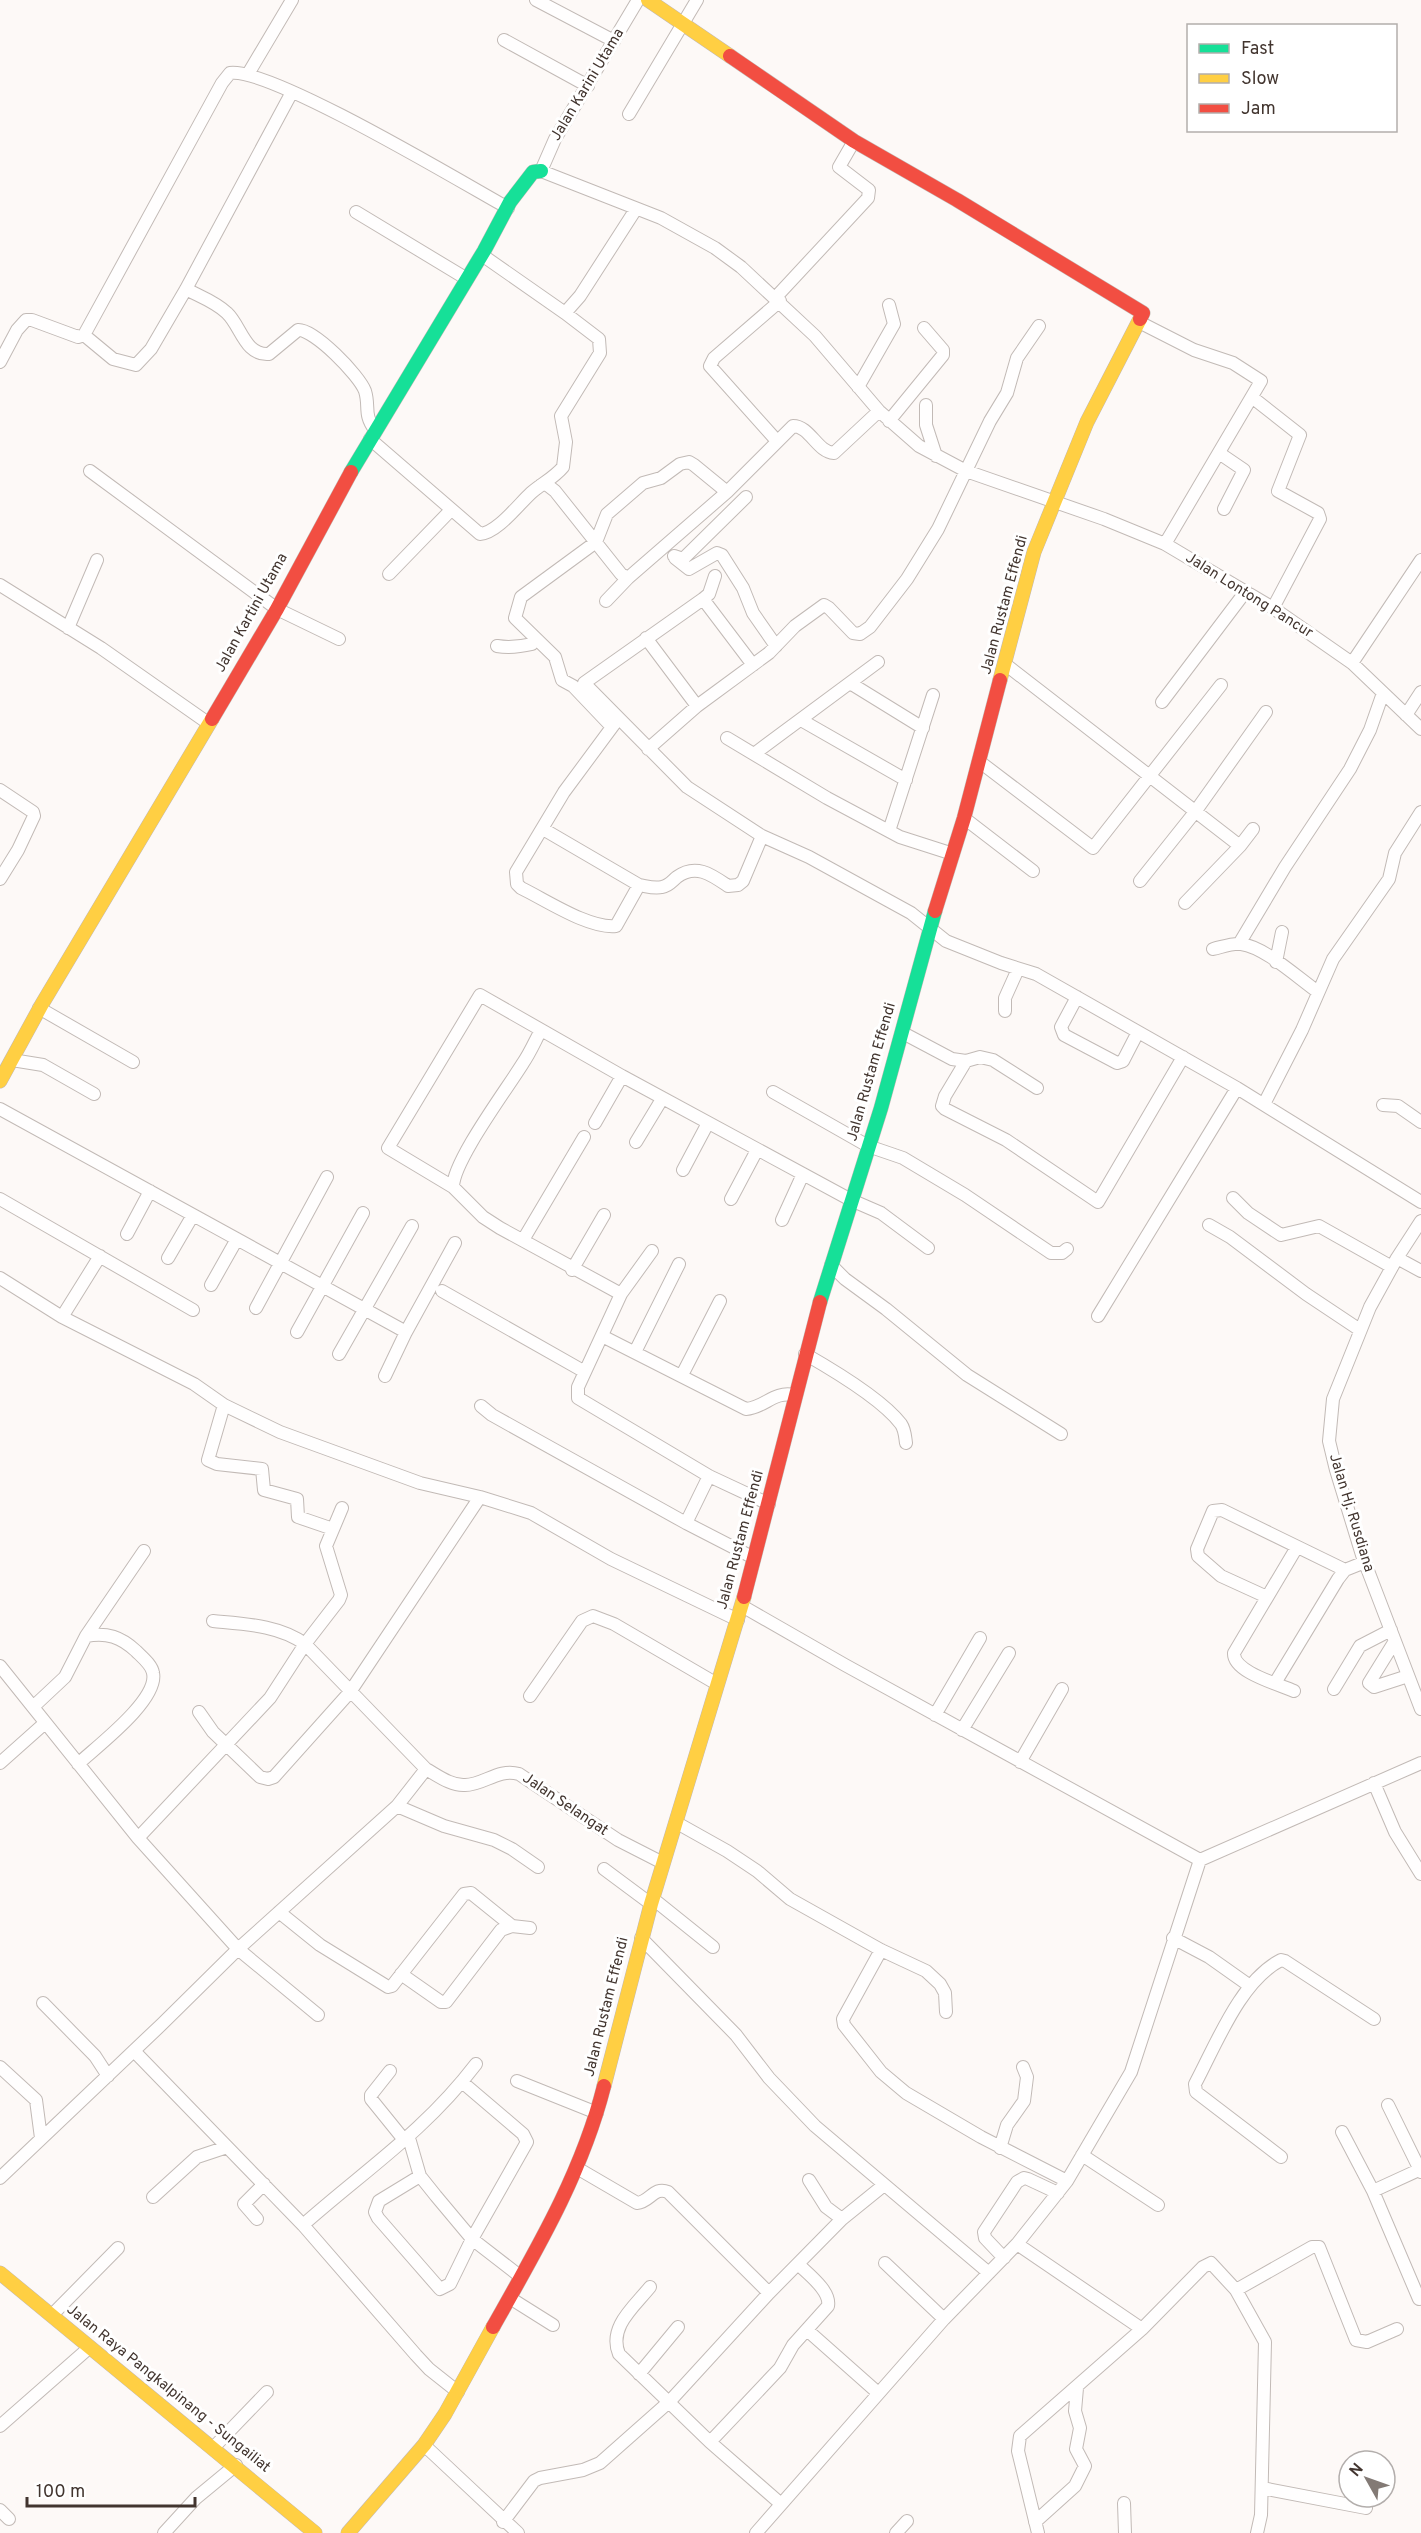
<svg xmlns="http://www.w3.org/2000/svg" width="1421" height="2533" viewBox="0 0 1421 2533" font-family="Overpass,sans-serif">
	<rect width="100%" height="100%" fill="#fdf9f7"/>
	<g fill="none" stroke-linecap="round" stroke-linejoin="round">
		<g stroke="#c2bab6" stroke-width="14">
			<path id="street" d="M536,0L614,41
				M638,0L555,139L541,171L661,218L715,248L741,267L815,336L879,411L919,446L966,471L1104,519L1165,544L1273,608L1352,663L1421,729
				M504,40L588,86
				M248,74L292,0
				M629,114L697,0
				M356,212L467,279
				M186,289C199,296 216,302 227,313C241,326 245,356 269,354L298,330C314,329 359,375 365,391C370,407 363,414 375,430
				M776,297L868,198L869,190L839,167L854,141
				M565,313L580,296L636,209
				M1139,322L1194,350L1233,363L1261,381L1165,544
				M84,335L113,359L136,365L151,349L186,289L292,92
				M0,362L17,330L26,320H32L78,337L84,335L222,83L230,73C270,67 463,183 508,208
				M858,387L894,324L889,305
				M1253,398L1300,435L1278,491L1318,513L1320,519L1273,608
				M926,405V425L936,456
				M889,421L943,355V350L924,328
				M370,439L480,534C497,533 518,505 531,493C541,484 554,478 563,467L566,442L561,416L600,353L599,339L565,313L482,255
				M777,441L710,366L714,358L780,301
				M1219,453L1244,470L1224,509
				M90,471L277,609L339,639
				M541,485L546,484L555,491L621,574L628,578
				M674,556L683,559L746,497
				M675,558L689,569L717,553L722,555L743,588L753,613L776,646
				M389,574L451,510
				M0,585L101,648L208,723
				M703,599L709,594L715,576
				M606,601L628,578L727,492L793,426C810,426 817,452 834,453L879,411
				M68,628L97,560
				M646,638L697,706
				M497,646C509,648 519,647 532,644L535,639
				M1352,663L1421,560
				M1005,664L1240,846
				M753,665L703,599L584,683L687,787L762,836L809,857L911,913L946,941L1001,963L1036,974L1237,1088L1421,1202
				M850,683L923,728
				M1162,702L1246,591
				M1406,715L1421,692
				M618,719L564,792L516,872L517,884L521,888C546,900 589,929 616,926L639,885C646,886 654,889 662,887C669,886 672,881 677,877C696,863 712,875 728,886L738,885L743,881L762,836
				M801,720L906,780
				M612,727L573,686L562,680L555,657L515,618L521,597L596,542L607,514L643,483L661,478L680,464L689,462L694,465L727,492
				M727,738L827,798L900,837L953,854
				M648,749L697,706L769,653L795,626L824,605L829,608L853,633L860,634L870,627L907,579L938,529L990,421L1007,393L1017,358L1039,326
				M754,754L878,662
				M980,762L1093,848L1221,685
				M0,790L33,812L34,816L18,850L0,879
				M964,818L1033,871
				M543,829L639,885
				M889,831L933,695
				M1140,881L1195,812L1266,712
				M1185,903L1240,846L1253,829
				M1239,944L1285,867L1350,769L1370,730L1383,693
				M1213,949C1222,947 1232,943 1241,944C1265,947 1298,978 1318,992
				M1276,962L1282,932
				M1077,997L1061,1027L1064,1035L1117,1063L1123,1061L1138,1032
				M39,1008L133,1062
				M1005,1011V998L1018,969
				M541,1030C535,1041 530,1053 523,1063C507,1089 453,1161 453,1187L483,1217L500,1228L621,1294L578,1387V1398L709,1476L769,1504
				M903,1033L952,1059L966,1061L980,1057L993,1060L1037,1088
				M12,1060L43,1065L94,1094
				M966,1061L945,1096L942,1106L945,1109L1006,1140L1098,1202L1183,1057
				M773,1092L868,1146L903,1158L965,1195L1051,1253H1062L1067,1249
				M1264,1104L1302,1030L1333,959L1389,879L1395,853L1421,812
				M1383,1105L1398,1106L1421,1122
				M0,1109L406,1332L385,1376
				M595,1123L622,1076L851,1200L881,1213L928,1248
				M636,1142L662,1099
				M683,1170L708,1123
				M453,1187L388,1148L480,995L622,1076
				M1233,1198L1248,1213L1281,1235L1319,1226L1392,1267
				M0,1199L193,1310
				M731,1199L757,1150
				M782,1220L803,1174
				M1421,1221L1397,1258L1370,1307L1333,1399L1329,1441L1336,1470L1362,1555L1421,1709
				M1209,1225L1230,1237L1306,1294L1360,1330
				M127,1234L150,1191
				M523,1240L584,1137
				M168,1258L193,1215
				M1397,1258L1421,1271
				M831,1265L845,1279L886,1309L967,1375L1061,1434
				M572,1270L604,1215
				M0,1278L62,1317L194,1384L224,1405L280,1432L420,1483L480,1497L531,1513L611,1559L738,1620
				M211,1285L237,1239
				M442,1291L585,1372
				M621,1294L652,1251
				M256,1308L327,1177
				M1098,1316L1237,1088
				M62,1317L100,1256
				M297,1332L363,1213
				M406,1332L455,1243
				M602,1336L746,1409C766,1407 773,1391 794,1395
				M635,1352L679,1264
				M339,1354L412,1226
				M805,1354C833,1370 882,1399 901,1424C905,1430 905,1436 906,1443
				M682,1375L720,1301
				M224,1405L208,1460L217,1464L262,1469L264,1490L297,1499L298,1517L333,1529
				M481,1406L492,1415L686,1523L754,1558
				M686,1523L709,1476
				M1267,1597L1221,1576L1198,1556L1197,1549L1213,1511L1222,1510L1345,1570
				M742,1606L845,1665L1200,1860
				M213,1621C244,1624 279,1625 305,1644L426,1769C437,1775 451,1786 465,1785C484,1785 498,1768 519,1774L618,1840L663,1863
				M1395,1641L1369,1683L1374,1687L1408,1676
				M0,1666L138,1838L238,1949L318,2015
				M1275,1683L1338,1579L1345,1570L1365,1562
				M1334,1689L1360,1646L1391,1630
				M1294,1691C1278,1684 1233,1672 1234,1653L1297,1547
				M530,1696L582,1621L593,1616L614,1624L717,1684
				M33,1707L65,1677L86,1636L144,1551
				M199,1712L213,1732L260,1777L268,1779L274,1777L350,1692L480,1497
				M935,1715L980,1638
				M962,1730L1009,1653
				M1020,1762L1062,1689
				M0,1763L45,1723
				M78,1764C96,1747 159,1700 153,1673C152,1665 142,1657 136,1651C121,1637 107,1632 86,1636
				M1374,1783L1395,1832L1421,1874
				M397,1806L444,1826L494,1840L512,1849L538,1867
				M677,1823L727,1851L757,1871L790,1899L881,1950L926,1971L940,1984L945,1993L946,2012
				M138,1838L270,1698L305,1644L339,1600L341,1595L326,1546L342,1508
				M604,1869L651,1904
				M652,1898L713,1947
				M279,1912L320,1945L388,1987L392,1986L464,1894L471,1893L512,1926
				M641,1938L736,2035L769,2078L815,2126L989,2273
				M1173,1938L1209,1957L1250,1986
				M881,1950L843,2019L844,2025L881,2072L906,2093L981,2137L1067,2181
				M401,1974L441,2002H446L501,1930L512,1926L530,1928
				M43,2003L95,2056L108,2076
				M134,2051L303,2225L416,2355L429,2369L458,2392
				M0,2067L36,2100L41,2138
				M390,2071L371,2095V2099L405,2141
				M517,2081L597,2113
				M1388,2105L1421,2172
				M1342,2132L1373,2191L1421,2169
				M409,2138L420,2176L436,2196L472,2239L521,2277
				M1000,2148L1007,2125L1024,2101L1027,2077L1023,2067
				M1082,2155L1158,2205
				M1281,2157L1196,2092L1195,2084C1216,2045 1240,1981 1281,1960L1285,1961L1374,2019
				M577,2168L637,2203C650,2202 654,2186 668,2192L769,2293
				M420,2176L379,2201L375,2212L378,2218L440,2289L450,2284L472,2239L527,2142L523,2134L462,2082
				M0,2178L162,2024L238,1949L397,1806L426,1769
				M809,2180L826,2207L842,2219
				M1373,2191L1419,2299
				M153,2197L197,2157L227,2147
				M257,2219L244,2204L264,2184
				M303,2225C365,2170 424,2132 476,2064
				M1017,2244L1142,2329
				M1004,2258L985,2238L984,2232L1017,2182L1024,2178L1028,2179L1058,2193
				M885,2263L944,2319
				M650,2287C634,2307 608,2327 619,2354L710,2442L781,2504
				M1236,2290L1312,2247H1319L1356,2340L1367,2342L1397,2329
				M510,2298L553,2325
				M52,2315L118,2248
				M807,2330L877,2392
				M639,2374L678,2327
				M0,2426L90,2347
				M710,2442L780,2368L793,2345L828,2306C831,2291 808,2274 798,2264
				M424,2445L518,2533
				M215,2446L267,2392
				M1262,2488L1366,2508
				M1124,2503L1125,2533
				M0,2510L9,2519
				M503,2522L534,2481L540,2478L583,2470L600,2463L670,2401L769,2293L842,2219L884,2185
				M1035,2522L1075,2486L1085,2466L1076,2449L1080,2428L1075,2411L1077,2388
				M164,2533L196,2498L236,2465
				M756,2533L944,2319L1017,2244L1067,2181L1131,2072L1200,1860L1421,1763
				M896,2533L907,2521
				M1038,2533L1018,2451L1020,2436L1142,2329L1203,2267L1211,2263L1236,2290L1265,2342L1261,2515L1257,2533"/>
		</g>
		<g stroke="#c2bab6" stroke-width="15">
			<path id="fast" d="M351,472L484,251L510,202L533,172L541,171
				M820,1302L881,1108L935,911"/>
		</g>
		<g stroke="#c2bab6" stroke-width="15">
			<path id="slow" d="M648,0L730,56
				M1000,680L1034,552L1087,422L1140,319
				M0,1081L42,1004L212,719
				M604,2086L651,1904L744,1597
				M0,2273L315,2533
				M348,2533L424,2445L445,2414L493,2327"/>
		</g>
		<g stroke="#c2bab6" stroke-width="15">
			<path id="jam" d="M730,56L854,141L957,200L1143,313L1140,319
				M212,719L277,609L351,472
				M935,911L964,818L1000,680
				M744,1597L820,1302
				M493,2327C537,2249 582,2173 604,2086"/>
		</g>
		<use href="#street" stroke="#fffefe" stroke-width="12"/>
		<use href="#fast" stroke="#16e098" stroke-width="14"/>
		<use href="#slow" stroke="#ffcf43" stroke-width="14"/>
		<use href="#jam" stroke="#f24e42" stroke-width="14"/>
	</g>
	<g text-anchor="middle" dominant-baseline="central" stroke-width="6" stroke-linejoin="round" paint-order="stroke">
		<g font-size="15" fill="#42352f" stroke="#fff">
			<text transform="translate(588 85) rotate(-59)">Jalan Karini Utama</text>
			<text transform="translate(1249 596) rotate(32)">Jalan Lontong Pancur</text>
			<text transform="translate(1005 605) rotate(-75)">Jalan Rustam Effendi</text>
			<text transform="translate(252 613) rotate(-61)">Jalan Kartini Utama</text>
			<text transform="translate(872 1072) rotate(-74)">Jalan Rustam Effendi</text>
			<text transform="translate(1351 1513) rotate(73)">Jalan Hj. Rusdiana</text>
			<text transform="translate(741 1540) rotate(-75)">Jalan Rustam Effendi</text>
			<text transform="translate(565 1805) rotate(34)">Jalan Selangat</text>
			<text transform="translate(607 2007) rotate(-76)">Jalan Rustam Effendi</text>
			<text transform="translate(168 2389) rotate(39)">Jalan Raya Pangkalpinang - Sungailiat</text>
		</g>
	</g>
	<rect x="1187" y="24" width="210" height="108" fill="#ffffff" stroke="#b3aeac" stroke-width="1.5"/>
	<rect x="1199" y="44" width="30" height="9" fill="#16e098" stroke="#b3aeac" stroke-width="1.5"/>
	<text x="1241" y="54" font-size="18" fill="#42352f">Fast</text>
	<rect x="1199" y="74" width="30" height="9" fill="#ffcf43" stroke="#b3aeac" stroke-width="1.5"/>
	<text x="1241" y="84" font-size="18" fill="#42352f">Slow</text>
	<rect x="1199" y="104" width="30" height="9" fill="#f24e42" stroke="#b3aeac" stroke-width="1.5"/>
	<text x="1241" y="114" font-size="18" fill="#42352f">Jam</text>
	<g transform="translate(1367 2479) rotate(310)"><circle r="28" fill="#ffffff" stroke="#b3aeac" stroke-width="1.5"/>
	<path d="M0-4.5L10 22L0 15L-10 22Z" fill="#837a75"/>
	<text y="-9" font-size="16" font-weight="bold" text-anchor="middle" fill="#42352f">N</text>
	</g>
	<path d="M27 2497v9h168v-9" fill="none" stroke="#42352f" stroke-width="3"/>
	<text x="36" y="2497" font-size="18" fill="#42352f" stroke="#ffffff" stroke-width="4.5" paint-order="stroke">100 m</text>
</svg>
